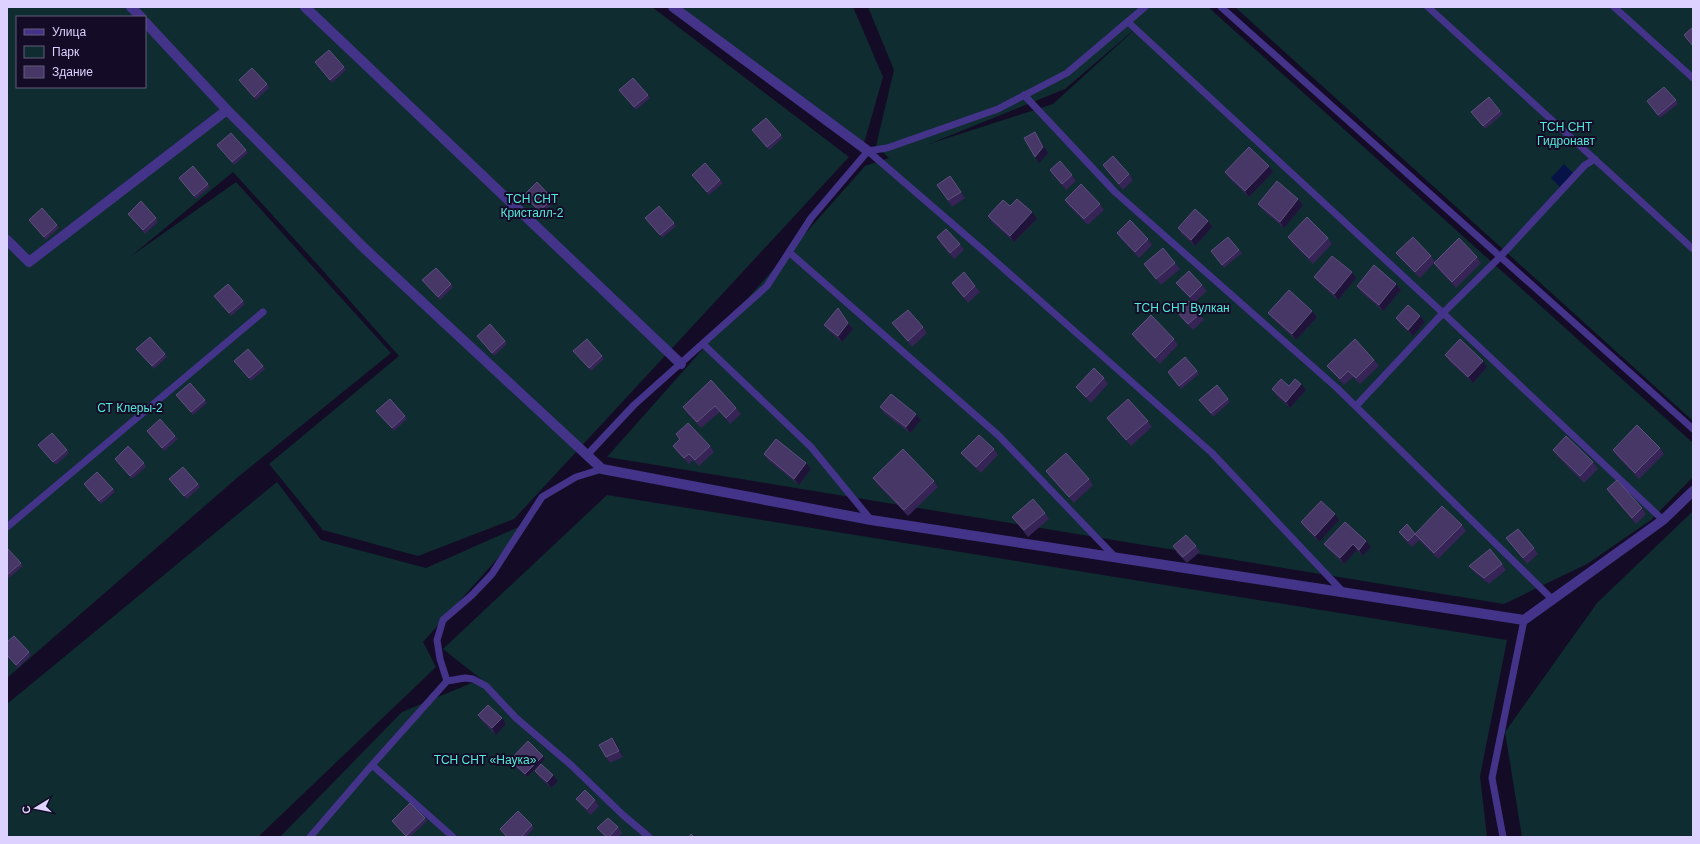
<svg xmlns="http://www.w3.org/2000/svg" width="1700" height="844" viewBox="0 0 1700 844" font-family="Arial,sans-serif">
	<rect width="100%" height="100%" fill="#140c26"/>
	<path fill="#0f2c30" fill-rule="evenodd" d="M7,7H652L849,157L514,519L418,556L323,530L269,464L399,356L317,264L233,172L130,257L236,182L391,353L238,477L7,678ZM17,17H145V87H17Z
		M675,7H853L883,77L864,143Z
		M868,7H1208L1693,443V477L1651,520L1587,564L1504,604L607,457L865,166L889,158L876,146L894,70ZM1143,22L1053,104L929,144L1065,89Z
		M1235,7H1693V421Z
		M277,482L321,540L426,568L530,522L423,642L436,667L258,837H7V704Z
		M607,495L1507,640L1480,776L1487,837H280L402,712L481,679L443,649Z
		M1693,511V837H1522L1505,732L1597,603Z"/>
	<path fill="#051346" d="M1564,164L1574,174L1561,188L1551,178Z"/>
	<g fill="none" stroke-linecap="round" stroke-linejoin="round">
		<path stroke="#433389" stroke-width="7" d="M1221,7L1693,429
			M1428,7L1693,249
			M1614,7L1693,78
			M1128,22L1443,313L1663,520
			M1024,95L1115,192L1337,388L1552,599
			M868,151L985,252L1212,453L1343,592
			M789,252L998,435L1115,557
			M703,344L811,447L871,520
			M1356,406L1443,313L1500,257L1585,165L1595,159
			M587,455L634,405L767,286L811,218L868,151L887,148L998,109L1067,73L1145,7
			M7,527L263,312
			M447,681L440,659L437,640L443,620L472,595L492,574L542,497L576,477L602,469
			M372,765L453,837
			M310,837L372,765L447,681L465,678L473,679L486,686L516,718L571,765L623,815L649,837
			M1503,837L1492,778L1524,620"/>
		<path stroke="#433389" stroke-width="10" d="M131,7L141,17
			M305,7L681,364
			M673,7L868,151
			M145,22L227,110L364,248L602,469L871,520L1524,620L1663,520L1693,491
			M7,240L29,262L227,110"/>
	</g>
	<path fill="#352455" d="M315,62L344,67L346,70L332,83Z
		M239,80L267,84L269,88L256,100Z
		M619,90L648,95L650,98L636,110Z
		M1676,100L1678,104L1660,118L1647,101Z
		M1500,111L1503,114L1485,129L1471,112Z
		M752,130L781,135L783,138L769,150Z
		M217,145L246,150L248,153L234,165Z
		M1103,165L1129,174L1133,180L1123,190L1107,171Z
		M1269,166L1273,172L1249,197L1229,178L1225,172Z
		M1050,170L1072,175L1076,181L1066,190L1054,176Z
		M692,175L720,180L723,183L709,195Z
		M950,176L965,198L952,207L937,185Z
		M179,178L208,184L210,187L196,199Z
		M524,195L553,199L555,202L541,214Z
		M1298,199L1303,205L1284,228L1263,210L1258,204Z
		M1065,200L1100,204L1104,210L1088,225L1069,206Z
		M1010,206L1037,219L1014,242L992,222L988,216Z
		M128,214L156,218L158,222L145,234Z
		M645,218L674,223L676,226L662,238Z
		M29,220L57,225L59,228L46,240Z
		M1212,227L1195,246L1182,234L1178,228Z
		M1117,233L1148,239L1152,245L1139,258L1121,239Z
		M937,237L960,244L964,250L954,259L941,244Z
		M1288,237L1328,238L1332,244L1313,264L1292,243Z
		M1239,250L1242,253L1224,268L1211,251Z
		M1396,253L1431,256L1435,262L1477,257L1481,263L1456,288L1438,269L1434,263L1420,278L1401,259Z
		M1175,263L1180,269L1161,285L1144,264Z
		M1352,272L1356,278L1338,300L1319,283L1314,277Z
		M422,280L451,284L453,287L440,300Z
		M952,283L975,286L980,292L968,303L956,289Z
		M1176,283L1202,285L1207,291L1194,303L1181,289Z
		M1396,284L1401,290L1383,311L1361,292L1357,286Z
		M214,296L243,301L245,304L231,316Z
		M838,308L853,329L842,342L829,331L824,325Z
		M1177,312L1200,314L1204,320L1193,330L1181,318Z
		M1268,313L1317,317L1296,340L1273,319Z
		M1420,316L1425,322L1413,336L1400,324L1396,318Z
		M892,323L923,327L927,333L912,347Z
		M1132,334L1174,339L1178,345L1160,364L1136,340Z
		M477,336L505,341L507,344L494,356Z
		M136,349L165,354L167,357L154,369Z
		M573,351L602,356L604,359L591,371Z
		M1445,355L1487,367L1473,383L1449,361Z
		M1374,360L1379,366L1360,384L1353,377L1344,385L1332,372L1327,366Z
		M234,361L263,366L265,369L251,381Z
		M1197,371L1199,374L1181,389L1168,372Z
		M1104,378L1108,384L1091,403L1081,393L1076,387Z
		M711,380L736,408L741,414L730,424L720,412L701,428L687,413L683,407Z
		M1289,386L1306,390L1290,408L1276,395L1272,389Z
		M176,395L205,400L207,403L193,415Z
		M1228,399L1230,402L1213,417L1199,400Z
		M880,407L921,420L910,433L884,413Z
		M376,411L405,416L407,419L394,431Z
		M1107,418L1148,421L1152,427L1131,446L1111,424Z
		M147,431L175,436L178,439L164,451Z
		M676,434L710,446L714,452L699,466L693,460L689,464L677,452L673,446L679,440Z
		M38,445L67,450L69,453L56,465Z
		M1660,448L1664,454L1639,479L1617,456L1613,450Z
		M994,449L998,455L981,473L966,459L961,453Z
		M1553,450L1593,462L1598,469L1584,483L1557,456Z
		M764,454L811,469L799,485L768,460Z
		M115,459L144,463L146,467L132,479Z
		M1046,471L1089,479L1093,485L1074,503L1050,477Z
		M873,478L934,481L938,487L908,516L877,484Z
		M169,479L198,484L200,487L187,499Z
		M84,484L113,489L115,492L101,504Z
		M1607,489L1642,508L1646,514L1636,524L1611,495Z
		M1045,513L1049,519L1028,537L1012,517Z
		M1339,520L1319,542L1305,528L1301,522Z
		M1345,522L1371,547L1363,556L1357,550L1344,564L1329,550L1324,544Z
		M1462,525L1466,531L1438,559L1419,540L1412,547L1403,538L1399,532L1415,534Z
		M1506,538L1534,548L1538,554L1527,564Z
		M1173,546H1196L1200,552L1187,563L1177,553Z
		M7,548L23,566L9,578L7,576Z
		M1502,564L1506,570L1489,584L1474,572L1469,566Z
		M7,642L29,652L31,655L18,668L7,656Z
		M478,715L502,718L506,724L496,735L482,721Z
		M617,744L623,757L610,763L606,757Z
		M543,756L545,759L527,777L512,763L510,760Z
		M535,771L558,781L551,788L539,777Z
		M576,799L595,800L599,806L591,815L581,805Z
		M425,818L427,821L410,837H407L394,824L392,821Z
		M532,825L534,828L526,837H507L500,829Z
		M618,827L622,833L619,837H605L602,834L597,828Z"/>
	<path fill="#20133a" d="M1035,132L1048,153L1039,163L1035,157Z
		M1269,166L1273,172L1249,197L1245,191Z
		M1298,199L1303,205L1284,228L1280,222Z
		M1032,212L1037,219L1014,242L1010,236Z
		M1208,221L1212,227L1195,246L1191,240Z
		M1352,272L1356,278L1338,300L1334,294Z
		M1396,284L1401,290L1383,311L1379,305Z
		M1312,311L1317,317L1296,340L1292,334Z
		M1420,316L1425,322L1413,336L1408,330Z
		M848,323L853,329L842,342L838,336Z
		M1483,361L1487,367L1473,383L1468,377Z
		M1301,384L1306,390L1290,408L1286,402Z
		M916,414L921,420L910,433L906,427Z
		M806,463L811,469L799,485L794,479Z
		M1335,514L1339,520L1319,542L1315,536Z
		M1366,541L1371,547L1363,556L1359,550Z
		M1353,544L1357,550L1344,564L1340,558Z
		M502,718L506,724L496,735L492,728Z
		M612,738L617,744L623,757L619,751Z
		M543,756L545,759L527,777L525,774Z
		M553,775L558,781L551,788L547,782Z"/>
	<path fill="#473767" stroke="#5e4f7f" d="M1693,27V46L1684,35Z
		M329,50L344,67L330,80L315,62Z
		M252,68L267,84L254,97L239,80Z
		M633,78L648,95L634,107L619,90Z
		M1664,87L1676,100L1658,115L1647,101Z
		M1489,97L1500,111L1483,126L1471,112Z
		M766,118L781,135L767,147L752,130Z
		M1035,132L1043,147L1035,157L1024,138Z
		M231,133L246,150L232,162L217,145Z
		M1249,147L1269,166L1245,191L1225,172Z
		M1113,156L1129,174L1119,184L1103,165Z
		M1060,161L1072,175L1062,184L1050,170Z
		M705,163L720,180L707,192L692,175Z
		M193,166L208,184L194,196L179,178Z
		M950,176L961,192L948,200L937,185Z
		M1277,181L1298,199L1280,222L1258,204Z
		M537,182L553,199L539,211L524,195Z
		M1081,184L1100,204L1084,219L1065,200Z
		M1017,199L1032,212L1010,236L988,216L1003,200L1010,206Z
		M141,201L156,218L143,230L128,214Z
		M659,206L674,223L660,235L645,218Z
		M42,208L57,225L44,237L29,220Z
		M1195,209L1208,221L1191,240L1178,228Z
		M1307,217L1328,238L1309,258L1288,237Z
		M1130,220L1148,239L1135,252L1117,233Z
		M946,229L960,244L950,253L937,237Z
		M1228,237L1239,250L1222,265L1211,251Z
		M1413,237L1431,256L1415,272L1396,253Z
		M1459,238L1477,257L1452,282L1434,263Z
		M1163,248L1175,263L1156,279L1144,264Z
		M1332,256L1352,272L1334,294L1314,277Z
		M1374,265L1396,284L1379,305L1357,286Z
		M436,268L451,284L438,297L422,280Z
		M1189,271L1202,285L1190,297L1176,283Z
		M964,272L975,286L964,297L952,283Z
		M228,284L243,301L229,313L214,296Z
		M1289,290L1312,311L1292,334L1268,313Z
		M1189,301L1200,314L1188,324L1177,312Z
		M1408,305L1420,316L1408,330L1396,318Z
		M838,308L848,323L838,336L824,325Z
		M908,310L923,327L908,341L892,323Z
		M1151,315L1174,339L1155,358L1132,334Z
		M490,324L505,341L492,353L477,336Z
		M150,337L165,354L152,366L136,349Z
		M587,339L602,356L589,368L573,351Z
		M1355,339L1374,360L1356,378L1348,371L1340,379L1327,366Z
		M1460,339L1483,361L1468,377L1445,355Z
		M248,349L263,366L249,378L234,361Z
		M1185,357L1197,371L1179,386L1168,372Z
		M1094,368L1104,378L1086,397L1076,387Z
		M1281,379L1289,386L1295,379L1301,384L1286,402L1272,389Z
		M711,380L736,408L726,418L715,406L697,422L683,407Z
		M190,383L205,400L191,412L176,395Z
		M1217,385L1228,399L1211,413L1199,400Z
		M891,394L916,414L906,427L880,407Z
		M390,399L405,416L392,428L376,411Z
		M1128,399L1148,421L1126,440L1107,418Z
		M160,419L175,436L162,448L147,431Z
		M688,423L710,446L695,460L689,454L684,458L673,446L680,439L676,434Z
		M1637,425L1660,448L1635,473L1613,450Z
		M52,433L67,450L53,462L38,445Z
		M979,435L994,449L976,467L961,453Z
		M1566,436L1593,462L1580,476L1553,450Z
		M776,439L806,463L794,479L764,454Z
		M128,446L144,463L130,476L115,459Z
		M903,449L934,481L904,510L873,478Z
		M1066,453L1089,479L1069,497L1046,471Z
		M183,467L198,484L184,496L169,479Z
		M97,472L113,489L99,501L84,484Z
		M1617,480L1642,508L1632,518L1607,489Z
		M1033,499L1045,513L1024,530L1012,517Z
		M1321,501L1335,514L1315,536L1301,522Z
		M1442,506L1462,525L1434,553L1415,534Z
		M1345,522L1366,541L1359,550L1353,544L1340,558L1324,544Z
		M1407,524L1415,534L1408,541L1399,532Z
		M1518,529L1534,548L1523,558L1506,538Z
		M1186,535L1196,546L1183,557L1173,546Z
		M7,548L21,563L7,575Z
		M1490,549L1502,564L1484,578L1469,566Z
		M14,636L29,652L16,665L7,655V642Z
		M488,705L502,718L492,728L478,715Z
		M612,738L619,751L606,757L599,745Z
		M528,741L543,756L525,774L510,760Z
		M541,764L553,775L547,782L535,771Z
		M585,790L595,800L587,809L576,799Z
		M410,803L425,818L406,836L392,821Z
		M518,811L532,825L521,837H507L500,829Z
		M608,818L618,827L609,837H607L597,828Z
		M691,834L694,837H689Z"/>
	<g text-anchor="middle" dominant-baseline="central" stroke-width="4" stroke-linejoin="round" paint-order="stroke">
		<g font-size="12" fill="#52eada" stroke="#140c26">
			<text x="1566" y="127">ТСН СНТ<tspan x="1566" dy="14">Гидронавт</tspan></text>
			<text x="532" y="199">ТСН СНТ<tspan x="532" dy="14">Кристалл-2</tspan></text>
			<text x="1182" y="308">ТСН СНТ Вулкан</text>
			<text x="130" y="408">СТ Клеры-2</text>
			<text x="485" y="760">ТСН СНТ «Наука»</text>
		</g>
	</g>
	<rect width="1700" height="844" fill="none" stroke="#ddd1ff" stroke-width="16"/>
	<rect x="16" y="16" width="130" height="72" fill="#140c26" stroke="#645b7d"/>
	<rect x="24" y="29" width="20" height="6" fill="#433389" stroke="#645b7d"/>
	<text x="52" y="36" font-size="12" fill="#ddd1ff">Улица</text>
	<rect x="24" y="46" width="20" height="12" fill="#0f2c30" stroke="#645b7d"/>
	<text x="52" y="56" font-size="12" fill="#ddd1ff">Парк</text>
	<rect x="24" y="66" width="20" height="12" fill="#473767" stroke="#645b7d"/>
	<text x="52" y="76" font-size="12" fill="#ddd1ff">Здание</text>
	<g transform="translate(36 808) rotate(260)" stroke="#140c26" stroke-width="3" paint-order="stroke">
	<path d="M0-3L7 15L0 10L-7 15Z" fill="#ddd1ff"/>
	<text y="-6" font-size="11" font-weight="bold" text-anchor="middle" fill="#ddd1ff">С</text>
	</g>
</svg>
